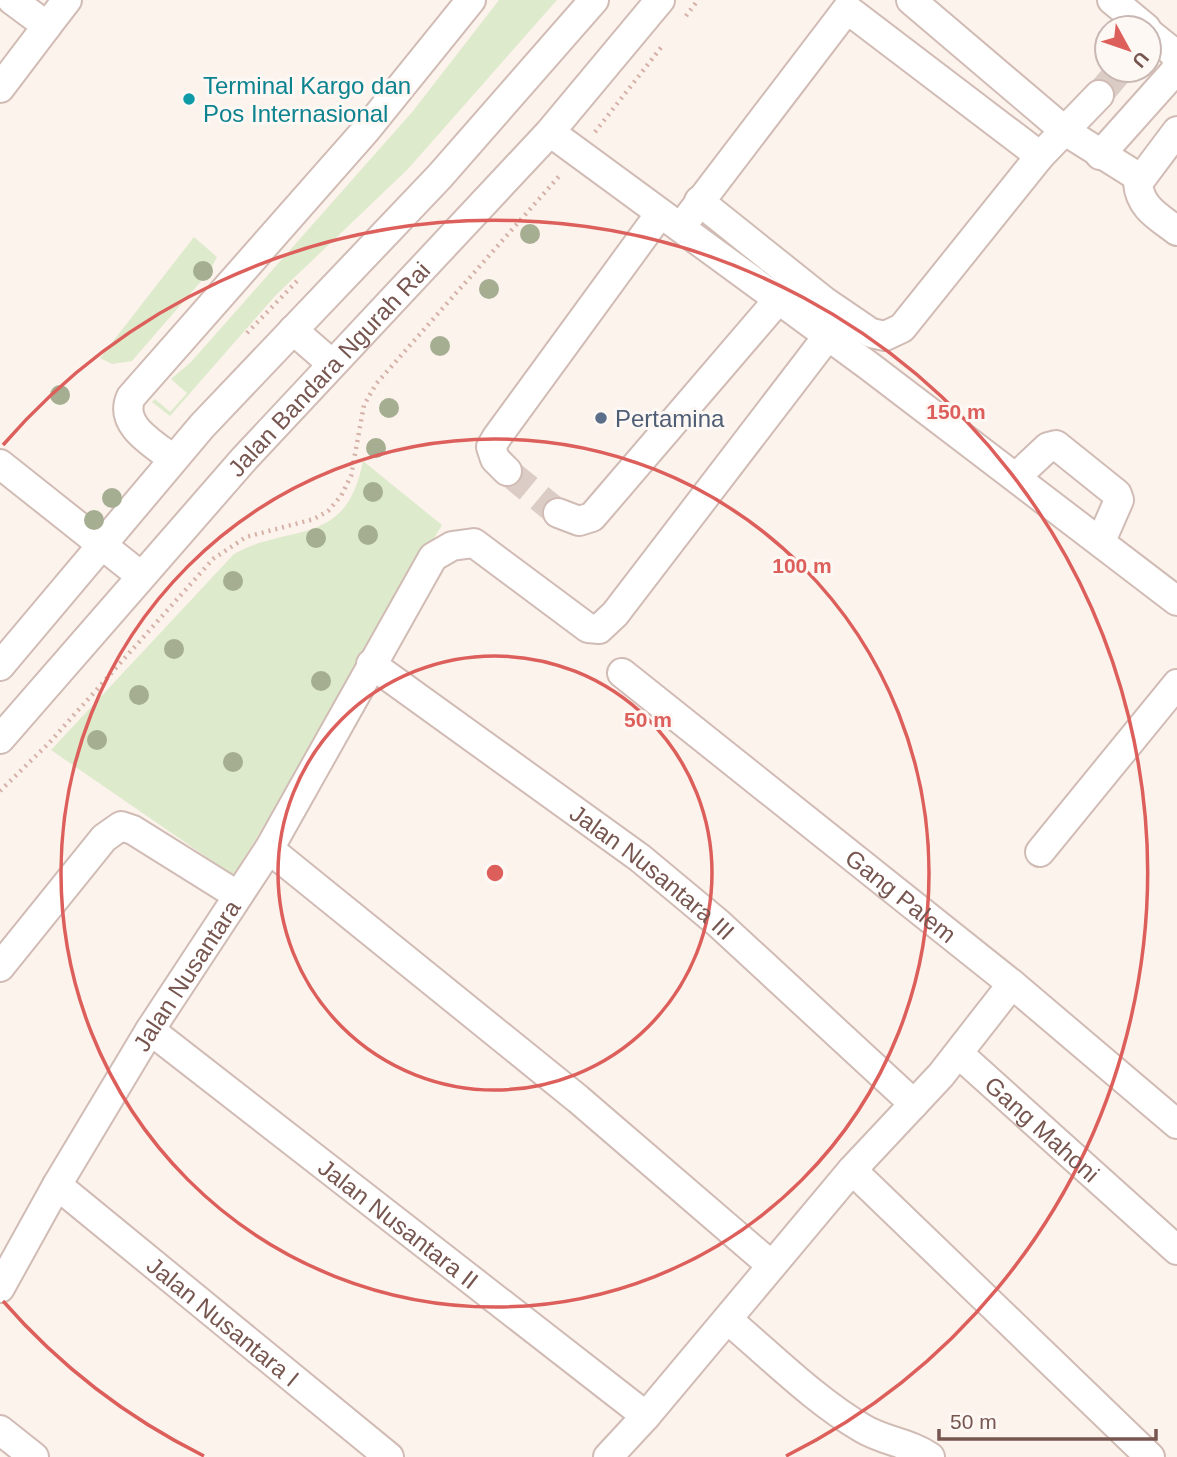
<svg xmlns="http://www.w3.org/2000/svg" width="1177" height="1457" viewBox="0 0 1177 1457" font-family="Helvetica,sans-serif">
	<rect width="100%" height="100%" fill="#fcf3ed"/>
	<path fill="#ddeacb" d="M499,0H557L408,169L276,295L170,416L152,402L155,399L170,412L187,393L171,379L191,362L413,111Z
		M194,237L217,257L209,272L132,361L112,364L100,358Z
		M363,461L442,525L234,876L51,750L234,554C291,522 346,549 363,461Z"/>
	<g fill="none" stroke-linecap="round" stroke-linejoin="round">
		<path stroke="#dbccc6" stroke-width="28" stroke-dasharray="28 14" stroke-linecap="butt" d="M1099,95L1120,70
			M507,471L558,513"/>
		<g stroke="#d1bcb5" stroke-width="32">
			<g id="minor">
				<path d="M911,0L1065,131L1140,178"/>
				<path d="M1112,0L1146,28"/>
				<path d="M47,26L67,0"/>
				<path d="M1149,33L1174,53L1177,60"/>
				<path d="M0,88L47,26L12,0"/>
				<path d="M1177,131L1138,183C1140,208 1159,217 1177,231"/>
				<path d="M550,132L869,366L1177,601"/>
				<path d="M1100,155L1175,71L1177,64"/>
				<path d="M699,201L824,301L871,333L885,336L902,328L1040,156L1099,95"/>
				<path d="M690,215L847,9L1040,156"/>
				<path d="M293,330L332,364"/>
				<path d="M173,459C154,444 118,425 131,397L366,130L471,0"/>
				<path d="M0,464L141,576"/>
				<path d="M507,471L495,459L491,447L497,437L659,215"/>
				<path d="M1016,477L1048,447L1056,445L1117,494L1119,500L1101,541"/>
				<path d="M558,513L579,521L592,517L778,300"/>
				<path id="s1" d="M371,664L640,858L718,923L914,1104"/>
				<path d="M0,666L202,426L440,176L594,0"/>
				<path id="s2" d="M622,673L1012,984L1177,1124"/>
				<path id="s3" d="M0,739L244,459L550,132L660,0"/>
				<path d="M269,849L578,1099L771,1265"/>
				<path d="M1040,852L1177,684"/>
				<path d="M0,967L104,838L121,826L133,830L237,895"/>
				<path id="s4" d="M150,1030L646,1416"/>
				<path id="s5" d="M959,1054L1177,1250"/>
				<path d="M852,1170L1150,1457"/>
				<path id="s6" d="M57,1185L389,1457"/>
				<path id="s7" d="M0,1288L57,1185L150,1030L269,849L433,557L452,546L474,543L588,628L599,629L615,614L827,337"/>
				<path d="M728,1320C771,1356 813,1399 862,1428C883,1441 910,1443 930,1457"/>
				<path d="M0,1430L34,1457"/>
				<path d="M608,1457L646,1416L852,1170L941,1075L1012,984"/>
			</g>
		</g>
		<path stroke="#d5b1a8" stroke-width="4.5" stroke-dasharray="2 5" stroke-linecap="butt" d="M686,16L698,0
			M595,132L663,45
			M247,333L299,279
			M0,791L49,743L213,559L246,537L314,519L328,511L341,496L351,476L364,405L376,384L561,174"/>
		<use href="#minor" stroke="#fff" stroke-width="28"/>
	</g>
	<g fill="#a5ae91">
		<circle cx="530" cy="234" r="10"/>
		<circle cx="203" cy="271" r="10"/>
		<circle cx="489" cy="289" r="10"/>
		<circle cx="440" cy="346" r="10"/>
		<circle cx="60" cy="395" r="10"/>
		<circle cx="389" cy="408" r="10"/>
		<circle cx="376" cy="448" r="10"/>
		<circle cx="373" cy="492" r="10"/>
		<circle cx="112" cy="498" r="10"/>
		<circle cx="94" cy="520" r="10"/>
		<circle cx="368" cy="535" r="10"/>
		<circle cx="316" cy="538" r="10"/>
		<circle cx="233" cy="581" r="10"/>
		<circle cx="174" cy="649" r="10"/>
		<circle cx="321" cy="681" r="10"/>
		<circle cx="139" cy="695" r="10"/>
		<circle cx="97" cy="740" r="10"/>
		<circle cx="233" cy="762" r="10"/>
	</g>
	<g fill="none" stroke="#dd5f5b" stroke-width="3.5">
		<circle cx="495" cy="873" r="217"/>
		<circle cx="495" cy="873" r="434"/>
		<path d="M204 1456A652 652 0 0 1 3 1301M3 445A652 652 0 1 1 786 1456"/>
	</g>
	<circle fill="#0f9aa8" stroke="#fef8f4" stroke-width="2.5" cx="189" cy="99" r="7"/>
	<circle fill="#5c6f8a" stroke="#fef8f4" stroke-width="2.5" cx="601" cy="418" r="7"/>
	<g text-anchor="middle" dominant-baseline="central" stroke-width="6" stroke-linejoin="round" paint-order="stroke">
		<g font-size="24" fill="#0d838f" stroke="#fef8f4" text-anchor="start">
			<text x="203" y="85">Terminal Kargo dan<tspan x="203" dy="28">Pos Internasional</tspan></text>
		</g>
		<g font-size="24" fill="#775650" stroke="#fef8f4">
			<text stroke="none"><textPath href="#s3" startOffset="495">Jalan Bandara Ngurah Rai</textPath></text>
			<text stroke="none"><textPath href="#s1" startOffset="350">Jalan Nusantara III</textPath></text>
			<text stroke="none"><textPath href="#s2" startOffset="357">Gang Palem</textPath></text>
			<text stroke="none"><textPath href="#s7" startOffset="364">Jalan Nusantara</textPath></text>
			<text stroke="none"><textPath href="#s5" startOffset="112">Gang Mahoni</textPath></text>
			<text stroke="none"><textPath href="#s4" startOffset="315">Jalan Nusantara II</textPath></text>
			<text stroke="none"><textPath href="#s6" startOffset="215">Jalan Nusantara I</textPath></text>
		</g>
		<g font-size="24" fill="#4e5e75" stroke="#fef8f4" text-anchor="start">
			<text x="615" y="418">Pertamina</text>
		</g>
	</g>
	<circle cx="495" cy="873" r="10" fill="#dd5f5b" stroke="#fef8f4" stroke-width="3.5"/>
	<g font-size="21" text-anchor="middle" font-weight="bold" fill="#dd5f5b" stroke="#fef8f4" stroke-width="6" stroke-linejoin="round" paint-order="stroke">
		<text x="956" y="419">150 m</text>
		<text x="802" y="573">100 m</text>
		<text x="648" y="727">50 m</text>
	</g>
	<g transform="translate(1128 49) rotate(130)"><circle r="33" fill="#fef8f4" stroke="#c8b7b2" stroke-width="2"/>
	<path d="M0-5L12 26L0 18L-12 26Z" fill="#dd5f5b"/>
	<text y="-10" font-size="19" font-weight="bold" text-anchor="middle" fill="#775650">U</text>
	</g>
	<path d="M939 1429v10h217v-10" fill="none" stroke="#775650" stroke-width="3.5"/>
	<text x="950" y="1429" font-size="21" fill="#775650" stroke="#fef8f4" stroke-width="5" paint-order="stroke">50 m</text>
</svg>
